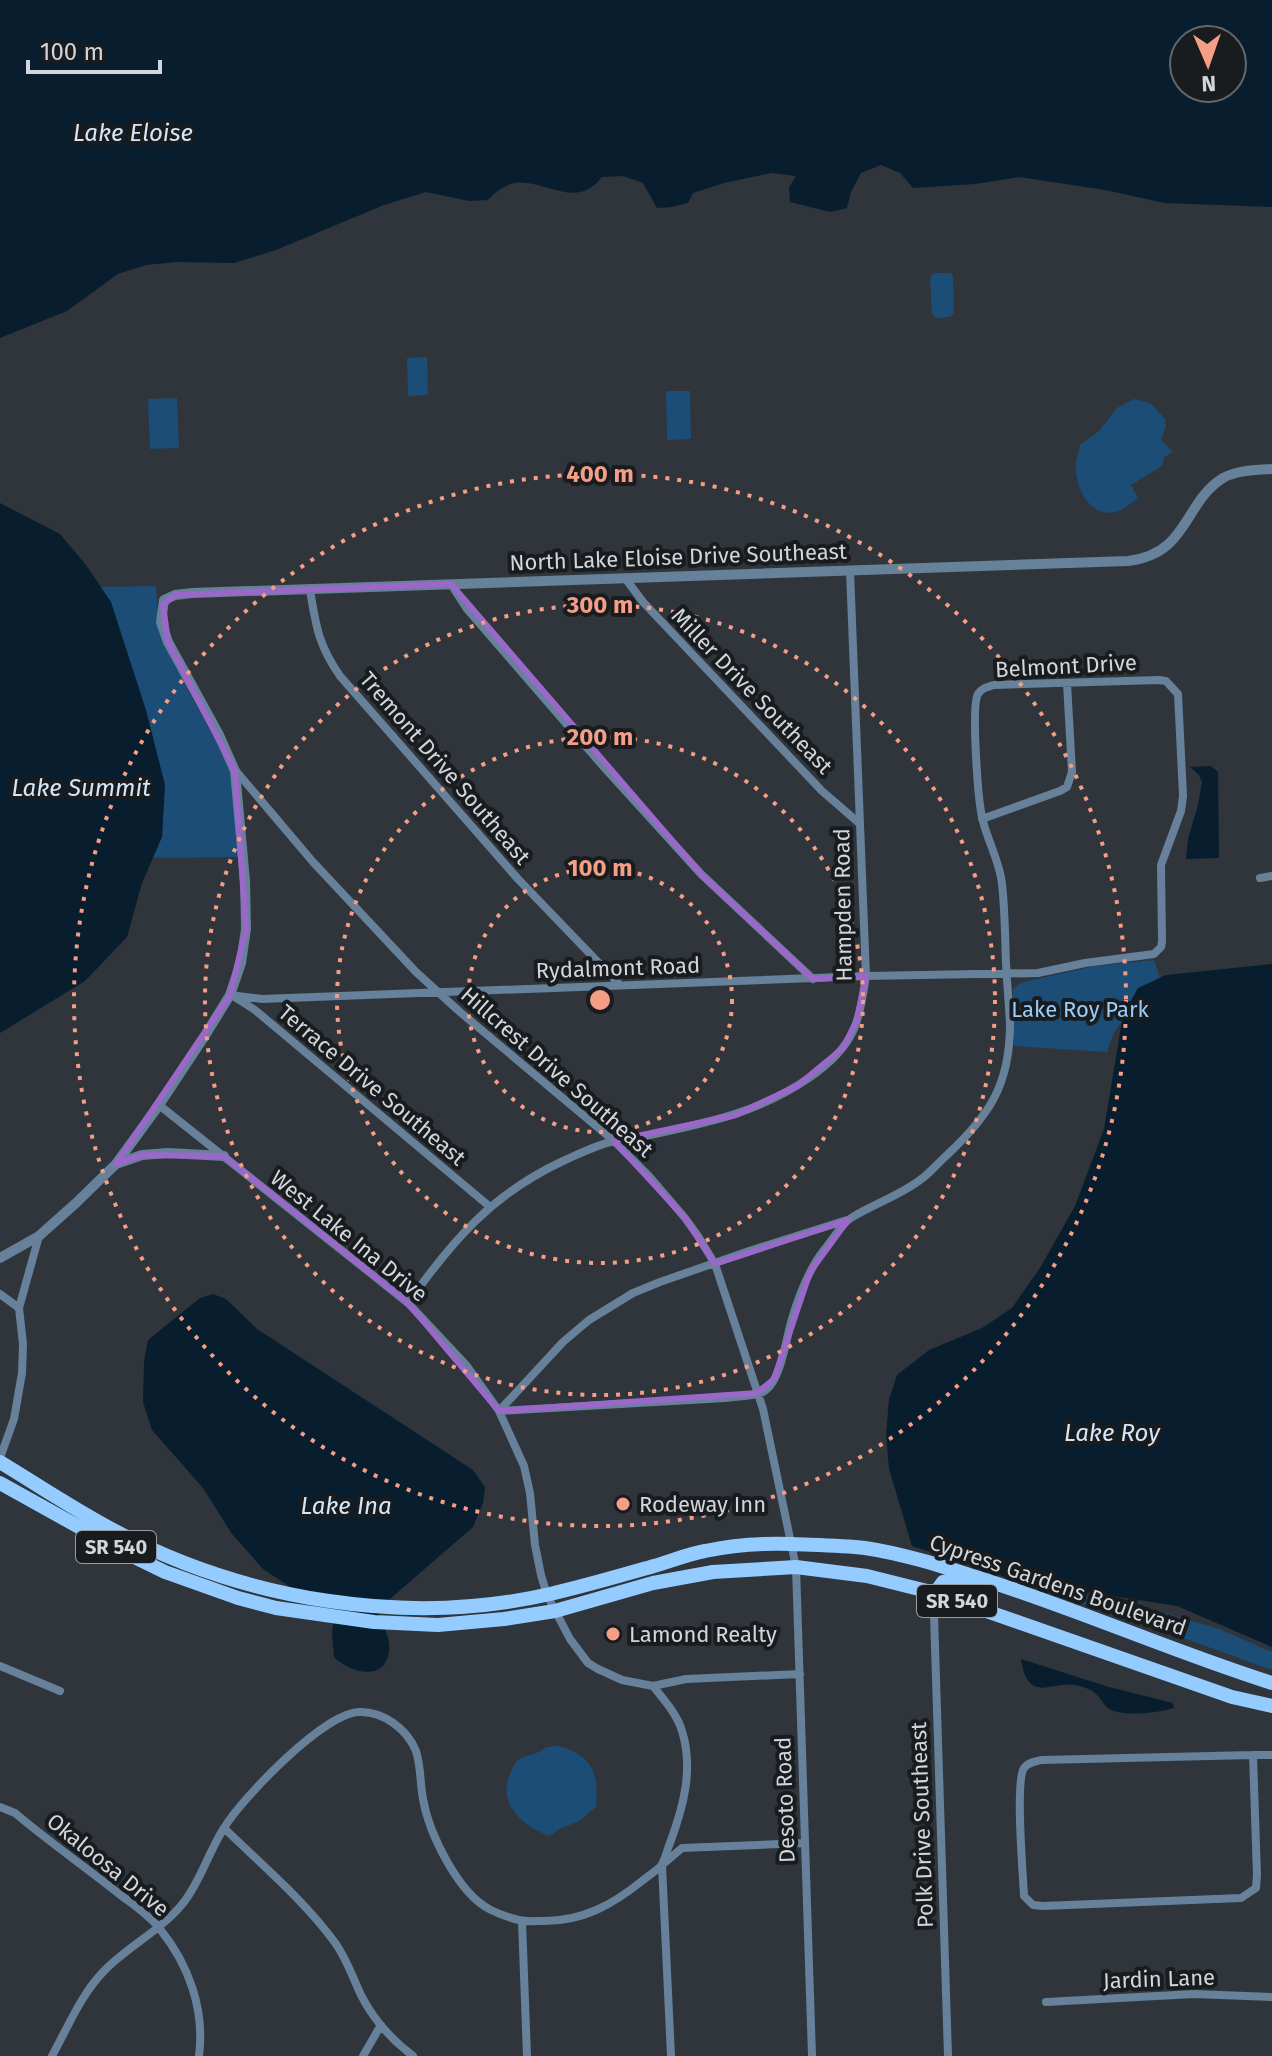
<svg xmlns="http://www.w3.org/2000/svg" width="1272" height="2056" viewBox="0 0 1272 2056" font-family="'Fira Sans',sans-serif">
	<rect width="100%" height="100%" fill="#2f353b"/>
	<path fill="#1b4d76" d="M934,273H950L953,275L954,313L950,317L936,318L932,314L930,278Z
		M427,357L428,395L408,396L407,358Z
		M666,391H690L691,439L667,440Z
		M177,398L179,448L150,449L148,399Z
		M1134,399L1150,403L1165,419L1166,427L1161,440L1173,452L1164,457L1162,466L1131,485L1138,498C1130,504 1120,513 1110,513C1086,512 1075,485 1076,465C1076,458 1079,452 1080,445L1098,432L1117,408Z
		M156,586L158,622L164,643L192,698L225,755L232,777L239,857L149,858L99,587Z
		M1154,960L1164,989C1135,1009 1117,1016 1107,1052L1014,1046L1013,989L1020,983L1095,966Z
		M1039,1590L1128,1602L1219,1629L1272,1652V1670L1122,1616Z
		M559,1746C593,1755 599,1775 596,1807L579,1821L560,1829L549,1836C525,1826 500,1808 508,1779C510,1773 513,1766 517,1761C526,1753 538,1756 546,1747Z"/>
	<path fill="#081d2e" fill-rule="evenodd" d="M0,0H1272V207L1165,203L1105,190L1019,177L975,184L913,188L900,173L881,165L861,173L851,192L847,208L830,212L790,202L789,187L796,176L771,173L724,183L693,193L688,203L672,207L657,208L643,183L623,176L602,177C579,206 556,187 527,183C524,183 517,182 514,183C505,185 494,193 488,200L469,201L426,192L384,205L276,250L234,263L177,262L146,265L118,274L67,311L0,338ZM1184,40H1232V88H1184Z
		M0,503L60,534L86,565L111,602L146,710L165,785L162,837L142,883L127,937L85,981L0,1033Z
		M1211,766L1218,772L1219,858L1186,859L1188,839L1198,805L1202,782L1199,775L1190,767Z
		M1272,964V1647L1177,1606L1016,1581L978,1567L912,1546L889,1469L886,1434L889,1400L897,1375L929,1350L982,1328L1012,1308L1040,1268L1075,1206L1104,1129L1123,1015L1138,988L1166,975Z
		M213,1294L226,1299L257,1329L473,1470L485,1487L483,1503L473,1527L383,1605L379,1616C384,1627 391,1639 389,1652C384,1683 349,1672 334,1657L332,1633L334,1616L263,1569L232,1534L203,1488L152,1430L143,1402L144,1361L148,1340L200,1298Z
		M1021,1659L1109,1687L1173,1703L1174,1708C1159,1713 1118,1718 1107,1707C1097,1697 1099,1692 1083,1687C1054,1676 1029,1709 1021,1659Z"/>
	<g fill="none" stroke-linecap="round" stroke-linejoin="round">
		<path stroke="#668199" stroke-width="8" d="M625,578L643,602L822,791L859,823
			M451,584L467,609L602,765L701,874L813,979
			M310,590C316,626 318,644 340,676L518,879L620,985
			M236,771L313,862L416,972L460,1012L614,1141L649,1176L685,1218L698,1236L715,1264L763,1409L796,1567L812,2056
			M982,819L1060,791L1067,787L1072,772L1067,683
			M1260,878L1272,876
			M230,995L262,999L866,976L1038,973L1085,963L1154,954L1161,947L1162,941L1161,865L1181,811L1183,796L1178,694L1166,681L1159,680L994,685C987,687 982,688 978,694C971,706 978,804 983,821C988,842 1000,862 1002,884C1005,910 1005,937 1006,963C1007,983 1009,1004 1010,1024C1010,1084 990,1115 947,1155C938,1163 930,1173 920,1180C899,1196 873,1204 851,1218C840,1225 832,1241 824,1250C808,1270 798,1298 791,1322C786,1340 781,1378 766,1390C757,1397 737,1396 725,1398L499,1411
			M233,996L255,1010L489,1206
			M0,1294L19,1308
			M408,1303C452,1241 492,1194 563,1161C579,1154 596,1145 614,1141C625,1138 638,1137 650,1135C710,1122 757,1113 809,1078C828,1065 845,1050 854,1029C861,1012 863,994 866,976L850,571
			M499,1411L563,1342L589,1320L633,1293L660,1282L749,1251L847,1220
			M0,1458L14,1419L22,1373L23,1344L19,1308L39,1236
			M935,1593L934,1615L948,2056
			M0,1666L60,1691
			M653,1686L686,1679L800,1674
			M1253,1755L1257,1875L1256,1888L1241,1898L1043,1906L1033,1905L1024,1896C1023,1875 1015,1781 1024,1768C1028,1762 1035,1762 1041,1760L1253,1755H1272
			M0,1807L15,1813C48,1841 84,1866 118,1893C132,1904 149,1915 160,1929C189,1965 205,2010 199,2056
			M224,1828C262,1865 305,1901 336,1944C347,1960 353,1978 361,1995C373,2019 392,2040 413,2056
			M522,1921L527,2056
			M1046,2002L1194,1994L1272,1997
			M52,2056C68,2027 82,1992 106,1969C130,1945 163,1929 184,1902C201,1880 209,1851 224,1828C243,1797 324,1713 359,1712C383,1711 407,1729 416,1751C421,1766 420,1784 423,1799C429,1833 458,1894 491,1910C499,1914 510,1918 519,1920C527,1922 536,1921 544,1921C583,1921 612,1905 642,1881C648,1876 656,1871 661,1866C665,1860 667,1850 670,1843C683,1808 694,1769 682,1731C677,1714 664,1700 653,1686L622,1680L598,1669L588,1663L570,1639L547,1595L541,1575L535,1545L530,1493L524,1466L499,1411L467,1366L408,1303L159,1105
			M363,2056L381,2025
			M671,2056L662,1865L682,1848L804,1843"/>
		<path stroke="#668199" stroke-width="10" d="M116,1164L142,1155L168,1153L224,1156
			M0,1258L39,1236L76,1203L116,1164L159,1105L206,1034L230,995L241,963L246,929L245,881L235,771L219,735L168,642L161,622L164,600L175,595L192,593L1128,561C1189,554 1183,503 1223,478C1237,470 1256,470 1272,469"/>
		<path stroke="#94ccff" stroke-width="14" d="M0,1462C38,1485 75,1510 115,1531C244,1600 407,1627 550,1594C585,1586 619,1576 654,1566C671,1561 688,1554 705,1551C733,1545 763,1543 792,1544C816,1545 841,1545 865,1548C905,1554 944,1567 982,1579C1080,1610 1174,1652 1272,1683
			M0,1483L124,1552L165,1572L238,1598L276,1608L374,1622L438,1625L504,1619L555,1611L653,1583L713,1572L796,1567L867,1576L935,1593L1232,1697L1272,1706
			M935,1593L943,1582L961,1579L971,1581"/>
	</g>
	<path fill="none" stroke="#9968c8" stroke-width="6" stroke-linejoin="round" d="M451,584L701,874L813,979L866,976L857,1020L843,1048L797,1086L736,1115L614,1141L685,1218L715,1264L848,1220L810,1272L774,1379L757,1393L499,1411L408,1303L224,1156L142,1155L116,1164L230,995L246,929L235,771L168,642L163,605L175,595Z"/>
	<g fill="none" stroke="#f49e86" stroke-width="4" stroke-dasharray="4 8">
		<circle cx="600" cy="1000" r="132"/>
		<circle cx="600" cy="1000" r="263"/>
		<circle cx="600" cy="1000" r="395"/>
		<circle cx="600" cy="1000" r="526"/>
	</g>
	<g fill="#f49e86" stroke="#191c1f" stroke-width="3">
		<circle cx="623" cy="1504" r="8"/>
		<circle cx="613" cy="1634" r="8"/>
	</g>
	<g text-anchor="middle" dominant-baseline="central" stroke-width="8" stroke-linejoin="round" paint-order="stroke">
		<g fill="#191c1f" stroke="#9a9ea2" stroke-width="2">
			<rect x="76" y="1531" width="80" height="32" rx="6"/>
			<rect x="917" y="1585" width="80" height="32" rx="6"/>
		</g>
		<g font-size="20" font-weight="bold" fill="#d2d6da">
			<text x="116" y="1547">SR 540</text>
			<text x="957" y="1601">SR 540</text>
		</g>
		<g font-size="22" fill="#d2d6da" stroke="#191c1f">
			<text transform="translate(678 557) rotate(-2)">North Lake Eloise Drive Southeast</text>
			<text transform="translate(1066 666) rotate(-3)">Belmont Drive</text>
			<text transform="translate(752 691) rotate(46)">Miller Drive Southeast</text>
			<text transform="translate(445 768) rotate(49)">Tremont Drive Southeast</text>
			<text transform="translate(843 905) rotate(-91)">Hampden Road</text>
			<text transform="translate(618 968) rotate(-2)">Rydalmont Road</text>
			<text transform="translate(557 1072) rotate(41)">Hillcrest Drive Southeast</text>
			<text transform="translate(372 1085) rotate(40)">Terrace Drive Southeast</text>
			<text transform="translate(349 1236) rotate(39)">West Lake Ina Drive</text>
			<text transform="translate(1058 1585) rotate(19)">Cypress Gardens Boulevard</text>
			<text transform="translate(785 1800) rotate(-92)">Desoto Road</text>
			<text transform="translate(922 1825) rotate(-92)">Polk Drive Southeast</text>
			<text transform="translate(108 1865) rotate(39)">Okaloosa Drive</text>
			<text transform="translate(1159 1979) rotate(-2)">Jardin Lane</text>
		</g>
		<g font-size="22" fill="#9accfa" stroke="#191c1f">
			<text x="1080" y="1009">Lake Roy Park</text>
		</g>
		<g font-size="22" fill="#d2d6da" stroke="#191c1f" text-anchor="start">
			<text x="639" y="1504">Rodeway Inn</text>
			<text x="629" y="1634">Lamond Realty</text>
		</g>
		<g font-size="24" font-style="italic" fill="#d5e6f6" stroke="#191c1f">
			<text x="133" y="133">Lake Eloise</text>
			<text x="81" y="788">Lake Summit</text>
			<text x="1112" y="1433">Lake Roy</text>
			<text x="346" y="1506">Lake Ina</text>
		</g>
	</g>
	<circle cx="600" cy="1000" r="12" fill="#f49e86" stroke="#191c1f" stroke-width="4"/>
	<g font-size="24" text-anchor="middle" font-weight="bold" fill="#f49e86" stroke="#191c1f" stroke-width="8" stroke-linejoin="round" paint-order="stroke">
		<text x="600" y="482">400 m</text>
		<text x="600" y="613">300 m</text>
		<text x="600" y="745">200 m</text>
		<text x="600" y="876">100 m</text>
	</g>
	<g transform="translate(1208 64) rotate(178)"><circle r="38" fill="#191c1f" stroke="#63666a" stroke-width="2"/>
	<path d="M0-6L14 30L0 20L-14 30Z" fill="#f49e86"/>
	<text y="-12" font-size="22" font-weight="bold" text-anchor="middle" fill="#d2d6da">N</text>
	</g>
	<path d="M28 60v12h132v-12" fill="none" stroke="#d2d6da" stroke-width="4"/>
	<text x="40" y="60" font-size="24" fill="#d2d6da" stroke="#191c1f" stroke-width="6" paint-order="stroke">100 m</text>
</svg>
